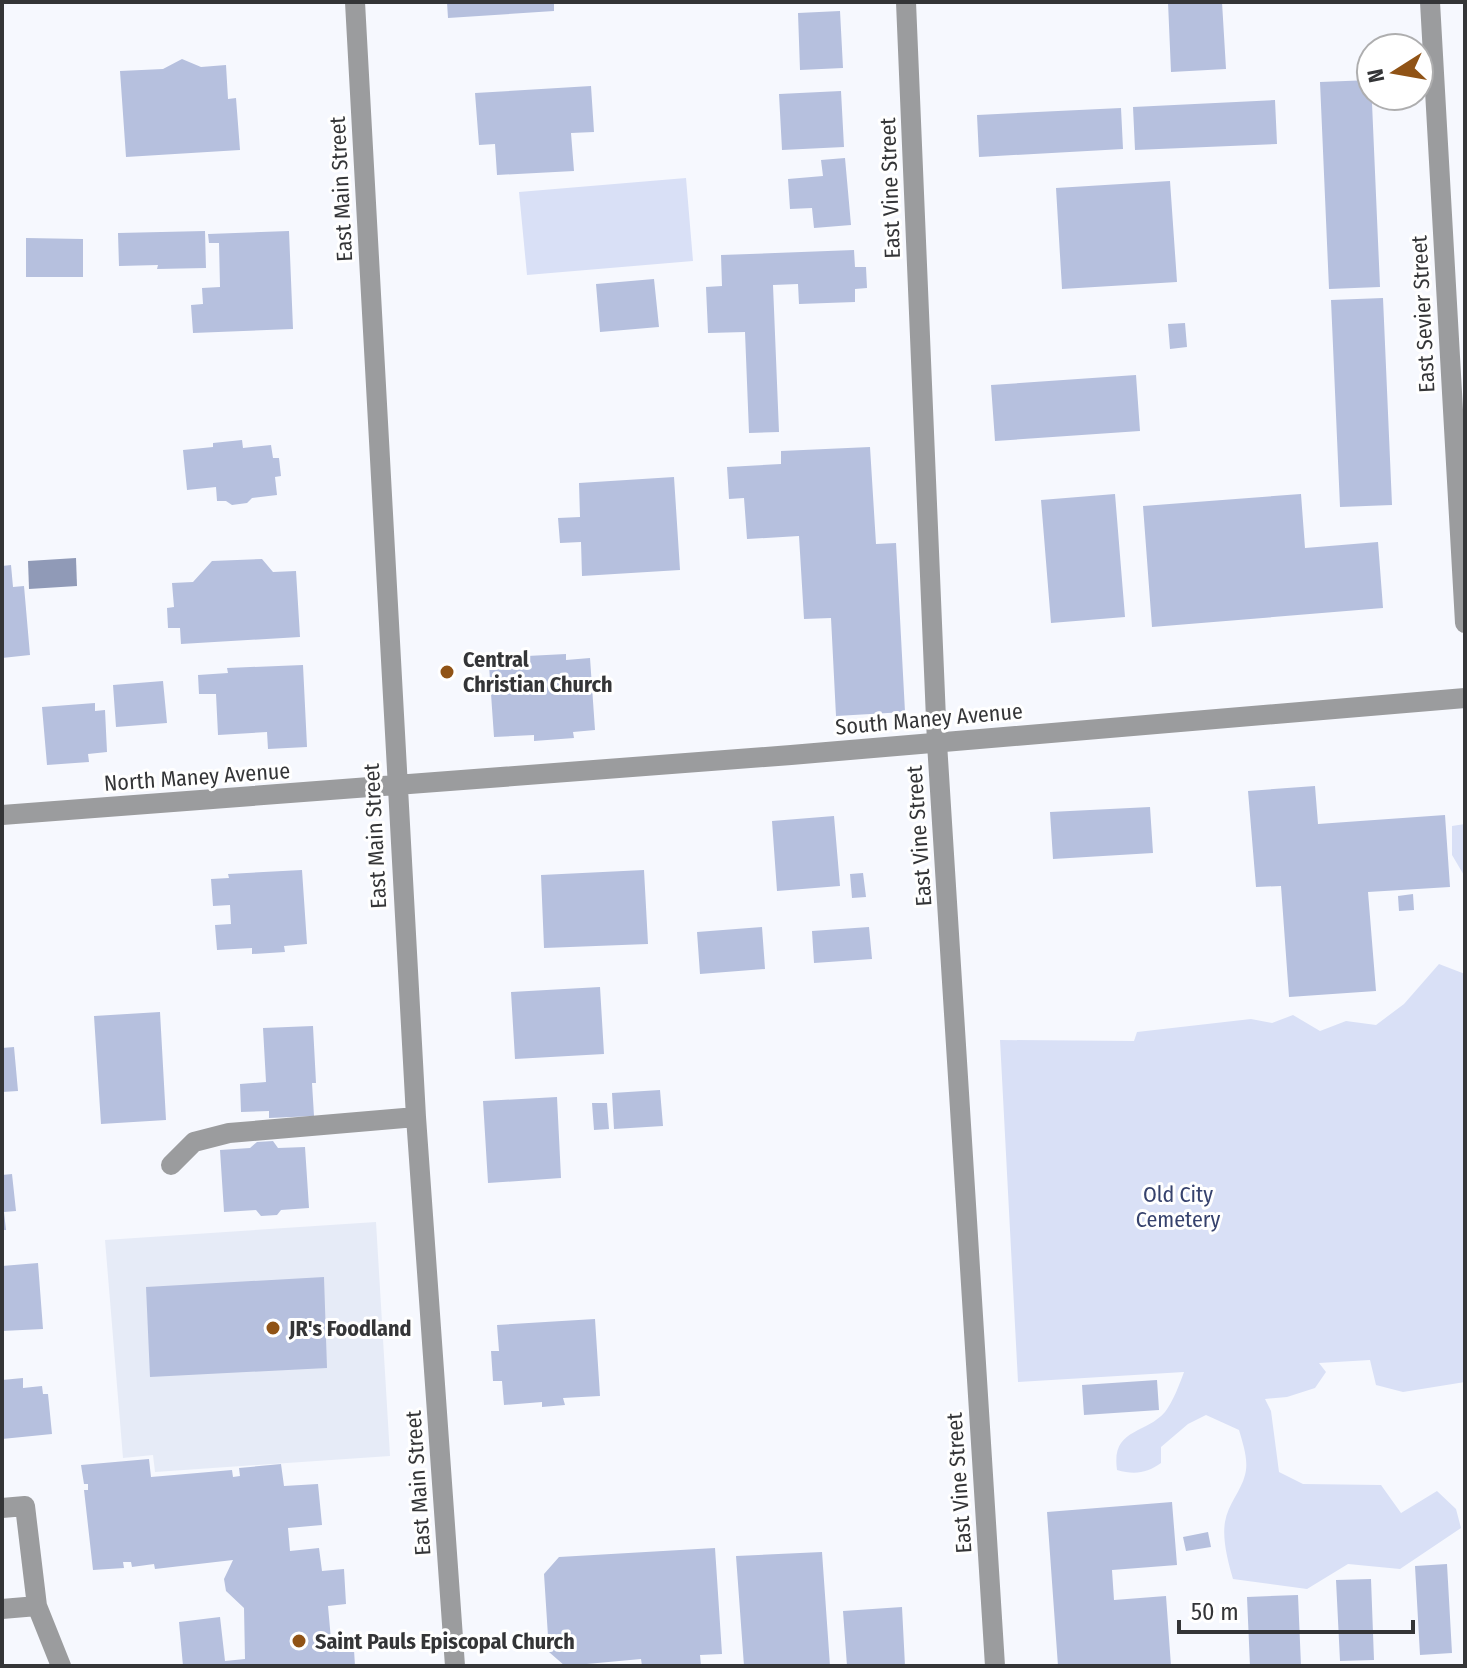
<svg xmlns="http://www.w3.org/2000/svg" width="1467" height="1668" viewBox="0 0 1467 1668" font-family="'Fira Sans Condensed',sans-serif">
	<rect width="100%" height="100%" fill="#f6f8fe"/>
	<path fill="#e6ebf7" d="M376,1222L390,1456L155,1472L153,1455L123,1458L105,1240Z"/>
	<path fill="#d9e0f6" d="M686,178L693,261L527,275L519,192Z
		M1465,824V877L1452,855V826Z
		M1439,964L1465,974V1382L1403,1392L1376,1385L1370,1360L1319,1363L1326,1372L1315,1388L1287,1397L1265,1399L1271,1411L1279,1472L1303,1484L1381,1485L1401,1513L1437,1491L1456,1509L1461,1528L1400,1569L1348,1564L1307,1589L1233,1579C1228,1562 1222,1539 1225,1522C1228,1504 1241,1491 1245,1475C1249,1461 1243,1444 1239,1430L1206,1415L1188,1424L1161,1447V1463C1147,1473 1135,1475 1117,1470C1111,1428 1145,1435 1165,1412C1173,1402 1180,1383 1184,1372L1018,1382L1000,1040L1134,1041L1137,1032L1251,1019L1272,1023L1293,1015L1320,1031L1346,1021L1376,1025L1404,1004Z"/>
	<path fill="#909ab7" d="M76,558L77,586L29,589L28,561Z"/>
	<path fill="#b6c0de" d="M447,2H554V11L448,18Z
		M1168,2H1222L1226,69L1171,72Z
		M840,11L843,68L800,70L798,13Z
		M182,59L201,67L226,65L228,99L236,98L240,150L126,157L120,71L163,69Z
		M1371,80L1380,287L1329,289L1320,82Z
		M591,86L594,132L571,133L574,171L497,175L495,144L479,145L475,93Z
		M841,91L844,147L782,150L779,94Z
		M1275,100L1277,144L1135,150L1133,107Z
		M1121,108L1123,149L979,157L977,115Z
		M845,158L851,225L814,228L812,208L790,209L788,179L823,176L821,160Z
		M1170,181L1177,282L1062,289L1056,188Z
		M205,231L206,268L157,269L158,265L119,266L118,233Z
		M289,231L293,329L193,333L191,305L203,304L202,288L220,287L219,243H209L208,234Z
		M26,238L83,239V277H26Z
		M854,250L855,267H866L867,288L855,289V302L799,304L798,284L773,285L779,432L749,433L745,332L708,333L706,287L722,286L721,255Z
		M654,279L659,327L600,332L596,284Z
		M1383,298L1392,505L1340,507L1331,300Z
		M1185,323L1187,347L1170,349L1168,324Z
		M1136,375L1140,431L995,441L991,385Z
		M242,440L243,448L271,445L273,458H279L281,476L275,477L277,495L252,498L247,503L232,505L226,501H217L216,487L187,490L183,450L213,447V443Z
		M870,447L876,544L896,543L905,712L836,716L831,618L804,619L799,536L747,539L744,498L729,499L727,467L781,464V451Z
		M674,477L680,570L582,576L581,542L560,543L558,518L580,517L579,483Z
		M1115,494L1125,617L1051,623L1041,500Z
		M1301,494L1305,548L1378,542L1383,608L1152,627L1143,506Z
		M262,559L273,572L296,571L300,637L181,644L180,628H168L167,608L174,607L172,583L193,582L212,561Z
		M11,565L13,587L24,586L30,655L2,658V566Z
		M566,654V660L590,658L595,730L573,732L574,738L534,741V735L494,737L489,665L528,663L527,656Z
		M303,665L307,747L268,749L267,732L218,735L216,694H199L198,675L228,673L227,668Z
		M163,681L167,723L116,727L113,685Z
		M95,703V711L105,710L107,752L88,754L89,762L47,765L42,707Z
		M1315,786L1318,824L1445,815L1450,887L1368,892L1376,991L1289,997L1281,886L1256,887L1248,791Z
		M1150,807L1153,853L1053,859L1050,812Z
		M834,816L840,886L777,891L772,821Z
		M302,870L307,944L284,946L285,952L252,954V948L217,950L215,925L231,924L230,905L213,906L211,879L229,878L228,874Z
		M644,870L648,944L544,948L541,875Z
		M863,873L866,897L852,898L850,874Z
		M1413,894L1414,910L1399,911L1398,896Z
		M762,927L765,969L700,974L697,932Z
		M869,927L872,959L814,963L812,931Z
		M600,987L604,1054L515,1059L511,992Z
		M160,1012L166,1120L101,1124L94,1016Z
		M313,1026L316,1083H312L314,1116L269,1118V1111L241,1112L240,1084L266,1082L263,1028Z
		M14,1047L18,1091L2,1092V1048Z
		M660,1090L663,1126L614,1129L612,1093Z
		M557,1097L561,1178L488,1183L483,1101Z
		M592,1103H607L609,1129L594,1130Z
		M273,1141L278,1148L305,1147L309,1208L281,1210L277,1215L261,1216L256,1210L224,1212L220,1150L250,1148L257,1142Z
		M12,1174L16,1211L4,1212L6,1230H2V1175Z
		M38,1263L43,1329L2,1331V1266Z
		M324,1277L327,1368L150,1377L146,1287Z
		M595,1319L600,1396L563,1398L565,1405L542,1407V1402L504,1405L502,1381H493L491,1351H499L497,1325Z
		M23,1378V1388L42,1386L43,1394H48L52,1434L2,1439V1380Z
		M1157,1380L1159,1410L1084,1415L1082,1385Z
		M149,1459L151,1477L232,1470L233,1477L240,1476L239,1468L281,1464L284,1486L318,1484L322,1525L288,1528L290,1551L319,1548L322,1571L344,1569L346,1604L328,1606L332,1651L354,1650L355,1666H183L179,1622L220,1617L225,1661L245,1659L244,1608L226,1591L224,1579L233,1560L155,1569L154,1564L132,1567L131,1562H123L124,1568L93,1570L84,1490H88V1484H84L81,1465Z
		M1172,1502L1177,1565L1112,1570L1114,1600L1166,1596L1171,1666H1058L1047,1512Z
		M1208,1532L1211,1547L1186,1551L1183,1537Z
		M715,1548L722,1654L700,1655L701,1666H642L641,1659L565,1666L549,1652L544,1574L559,1557Z
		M822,1552L830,1666H744L736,1556Z
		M1447,1564L1452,1653L1420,1655L1415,1566Z
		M1371,1579L1374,1660L1340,1661L1336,1580Z
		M1298,1595L1301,1666H1250L1247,1597Z
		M902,1607L905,1666H847L843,1611Z"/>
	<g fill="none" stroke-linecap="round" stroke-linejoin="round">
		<path stroke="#9b9c9e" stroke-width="20" d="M355,2L416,1117L455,1666
			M906,2L937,743L995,1666
			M1430,2L1465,623
			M2,815L791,755L1465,698
			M171,1165L194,1142L229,1133L416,1117
			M2,1508L25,1506L37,1606L61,1666
			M2,1609L37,1606"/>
	</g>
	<g fill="#905316" stroke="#fff" stroke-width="3">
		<circle cx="447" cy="672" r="8"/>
		<circle cx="273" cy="1328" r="8"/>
		<circle cx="299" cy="1641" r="8"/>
	</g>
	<g text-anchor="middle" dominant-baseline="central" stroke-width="6" stroke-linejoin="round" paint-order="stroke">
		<g font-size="22" fill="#343537" stroke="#fff">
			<text transform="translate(890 188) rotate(-92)">East Vine Street</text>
			<text transform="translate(341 189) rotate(-93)">East Main Street</text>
			<text transform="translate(1423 314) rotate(-93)">East Sevier Street</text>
			<text transform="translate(929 719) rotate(-5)">South Maney Avenue</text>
			<text transform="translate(197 777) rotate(-4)">North Maney Avenue</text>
			<text transform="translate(375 836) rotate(-93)">East Main Street</text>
			<text transform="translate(919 836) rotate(-94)">East Vine Street</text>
			<text transform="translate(418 1483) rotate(-94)">East Main Street</text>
			<text transform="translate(959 1483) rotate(-94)">East Vine Street</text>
		</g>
		<g font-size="22" font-weight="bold" fill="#343537" stroke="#fff" text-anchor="start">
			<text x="463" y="659">Central<tspan x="463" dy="25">Christian Church</tspan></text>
			<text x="289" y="1328">JR's Foodland</text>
			<text x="315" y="1641">Saint Pauls Episcopal Church</text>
		</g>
		<g font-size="22" fill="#36426d" stroke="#fff">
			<text x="1178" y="1194">Old City<tspan x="1178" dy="25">Cemetery</tspan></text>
		</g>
	</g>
	<rect width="1467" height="1668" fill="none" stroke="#343537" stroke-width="8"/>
	<g transform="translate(1395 72) rotate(259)"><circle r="38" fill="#ffffff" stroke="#aeaeaf" stroke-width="2"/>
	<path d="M0-6L14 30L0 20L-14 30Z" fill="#905316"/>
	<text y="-12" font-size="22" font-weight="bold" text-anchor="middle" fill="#343537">N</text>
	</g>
	<path d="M1179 1620v12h234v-12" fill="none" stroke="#343537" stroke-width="4"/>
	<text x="1191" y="1620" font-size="24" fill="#343537" stroke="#ffffff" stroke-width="6" paint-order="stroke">50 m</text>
</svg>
